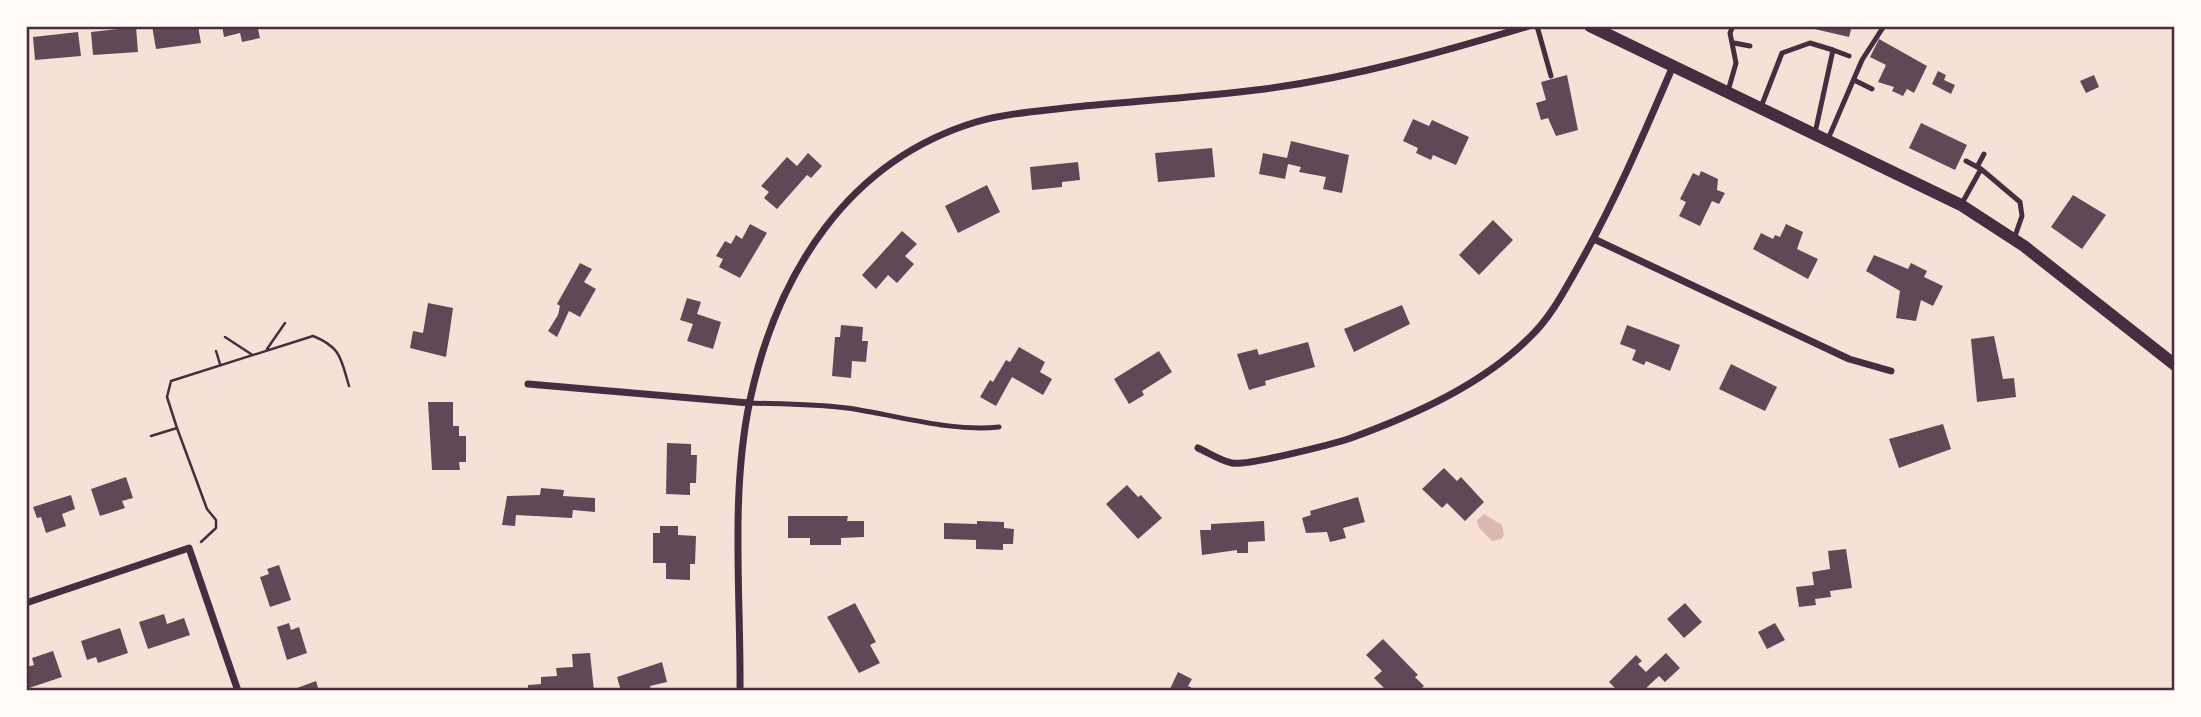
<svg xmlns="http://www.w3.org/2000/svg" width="2201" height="717" viewBox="0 0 2201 717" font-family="'Libre Baskerville',serif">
	<rect width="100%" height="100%" fill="#f7e1d7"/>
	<path fill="#dcb8b0" d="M1484,514L1502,525L1504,535L1501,539L1492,541L1479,528L1477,520Z"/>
	<path fill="#644757" d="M152,26H198L201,43L156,49Z
		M222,26H264V27L258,29L260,38L242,42L240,33L224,37Z
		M1852,26L1849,37L1806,27V26Z
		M136,27L138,52L93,55L91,32Z
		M78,32L81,56L35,60L33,37Z
		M1879,39L1927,66L1914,93L1907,89L1903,96L1892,91L1894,87L1878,82L1886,65L1870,57Z
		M1938,71L1946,75L1944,80L1955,85L1951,94L1932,84Z
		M1567,75L1578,130L1556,136L1548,118L1541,120L1536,103L1546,100L1541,82Z
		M2094,75L2099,87L2086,93L2080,81Z
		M1413,119L1429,126L1432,120L1469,137L1456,165L1433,155L1431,160L1416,153L1418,148L1403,141Z
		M1921,123L1967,145L1955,170L1909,148Z
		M1291,141L1349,155L1342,193L1323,189L1326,177L1299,172L1301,167L1288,164L1285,179L1259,174L1263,153L1287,158Z
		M1212,148L1215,177L1158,182L1155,153Z
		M808,153L822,166L811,178L807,175L777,209L764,198L769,192L761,186L787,157L797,166Z
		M1078,162L1080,180L1062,182V187L1032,190L1030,167Z
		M1701,171L1718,179L1717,190L1725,193L1719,204L1712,201L1700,226L1679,216L1686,202L1680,199L1693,173L1699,176Z
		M987,185L1000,212L958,233L945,206Z
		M2073,195L2106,215L2082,249L2051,227Z
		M1493,220L1513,240L1479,275L1459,255Z
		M750,224L767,233L740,278L719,267L723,259L716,256L725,241L731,244L736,235L742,239Z
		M1786,224L1803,232L1797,249L1818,259L1808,279L1753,249L1761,233L1773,239L1775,235L1780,237Z
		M902,231L917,244L905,256L914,264L897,283L888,275L876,289L862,275Z
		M1874,255L1908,269L1911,263L1927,271L1924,277L1943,286L1933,306L1921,300L1916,321L1896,318L1900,291L1866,271Z
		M580,263L592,269L584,282L596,289L580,317L569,311L557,337L548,331L558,315L560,306L557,304Z
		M687,298L701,302L697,314L721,322L713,349L687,341L693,324L680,320Z
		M428,303L453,308L446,357L410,348L413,331L423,333Z
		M1402,305L1410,324L1354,352L1344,329Z
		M841,325L863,327L862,341H868L866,362L852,361L851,378L832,376L835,337H840Z
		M1627,325L1680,345L1670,371L1646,361L1644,365L1632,360L1636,350L1620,344Z
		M1994,336L2003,379L2014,378L2016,397L1977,402L1971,339Z
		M1308,342L1315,367L1265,381L1266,385L1249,390L1237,354L1257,349L1259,355Z
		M1019,347L1045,362L1040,372L1052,379L1043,395L1012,377L996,406L980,397L990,380L993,382L1006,360L1010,362Z
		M1159,351L1172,372L1142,391L1144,395L1129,404L1114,379Z
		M1731,364L1777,387L1765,411L1719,389Z
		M428,402H453V426H459V436H466V462H459L460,470H432Z
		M1943,424L1951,449L1899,468L1889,439Z
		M667,443L691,444V455H697L696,483H690V495L666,494Z
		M1444,468L1457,481L1461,477L1484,502L1465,521L1447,503L1442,508L1422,489Z
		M126,477L133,498L122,501L125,508L100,516L91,489Z
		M1127,485L1138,497L1141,495L1162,518L1138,539L1106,504Z
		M541,488L564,490L563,496L595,498V512L573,510L572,518L516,515L515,526L502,525L507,496L540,495Z
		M71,495L75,509L62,514L66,526L46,533L41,517L37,518L33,507Z
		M1358,497L1365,522L1343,528L1346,538L1330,542L1327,532L1306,533L1302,518L1311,515L1310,511Z
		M788,516H848L847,521H864V537L841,538V545H810V538H788Z
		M977,521L1004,522V528L1014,529L1013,544H1003V550L976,549V540L944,539V523L977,524Z
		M1264,521L1265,541L1248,542V553H1237V550L1202,555L1200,530H1211V524Z
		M660,526H678V535L696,536L695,564H690V580L666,579V563H653V533H660Z
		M1846,549L1852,588L1830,591L1831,597L1815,599L1816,605L1799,607L1796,587L1814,585L1812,572L1830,569L1828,551Z
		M279,565L291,600L270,607L260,577L269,574L267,569Z
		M855,603L876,642L870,645L880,663L859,673L827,617Z
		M1685,603L1702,622L1684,638L1667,619Z
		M164,614L167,624L184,618L190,635L148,649L139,622Z
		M289,623L291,630L299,627L307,653L287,660L277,627Z
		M1775,623L1785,640L1767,649L1758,632Z
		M120,628L128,653L98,663L96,657L87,660L81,641Z
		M1383,639L1418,675L1415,677L1424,686L1419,691H1387L1374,678L1382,671L1366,655Z
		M53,651L62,677L26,689V667L34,665L32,658Z
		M590,653L594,691H528V685L541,684V677L557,676L556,668L573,667L572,654Z
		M1666,653L1680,668L1665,682L1659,676L1643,691H1618L1609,682L1636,655L1642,661L1638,664L1646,672Z
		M662,662L667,682L650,686L651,691H621L617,677Z
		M1178,672L1192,679L1188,686L1198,691H1169Z
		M316,681L319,691H298L297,688Z"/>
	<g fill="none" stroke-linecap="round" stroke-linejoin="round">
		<path stroke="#4a2c40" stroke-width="2.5" d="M225,337L251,354
			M267,349L285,323
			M216,351L220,364
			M177,428L207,509L216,520V528L201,542
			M151,436L177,428L167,397L171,381L313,336C341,347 341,359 349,386"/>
		<path stroke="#4a2c40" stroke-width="5" d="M1537,26L1551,76
			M1734,43L1750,46
			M1833,50L1849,56
			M1856,81L1872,89
			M1728,91L1736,63L1730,33L1733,26
			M1761,107L1782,53L1810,43L1833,50L1815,133
			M1828,139L1862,60L1884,26
			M1966,161L1981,169
			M1977,167L1984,154
			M1961,205L1981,169L2020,202L2022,216L2014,239
			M749,403C782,404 815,404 847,408C897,415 948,432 999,427"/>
		<path stroke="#4a2c40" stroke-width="7" d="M1594,239L1849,359L1891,371
			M528,384L749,403
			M1198,448C1209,453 1221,461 1232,463C1248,466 1333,444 1351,438C1414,415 1482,385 1530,337C1549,319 1562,295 1575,272C1613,206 1643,136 1673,66
			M26,603L189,548L238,691
			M740,691C741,596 730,494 750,400C777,274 847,161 976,122C1007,113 1041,111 1074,107C1137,101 1201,97 1265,89C1355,77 1442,52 1529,26"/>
		<path stroke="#4a2c40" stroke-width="12" d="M1590,26L1961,205L2024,246L2175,365"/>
	</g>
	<rect width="2201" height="717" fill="none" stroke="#fffaf5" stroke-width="56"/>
	<rect x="28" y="28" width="2145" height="661" fill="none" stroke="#4a2c40" stroke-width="2.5"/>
</svg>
